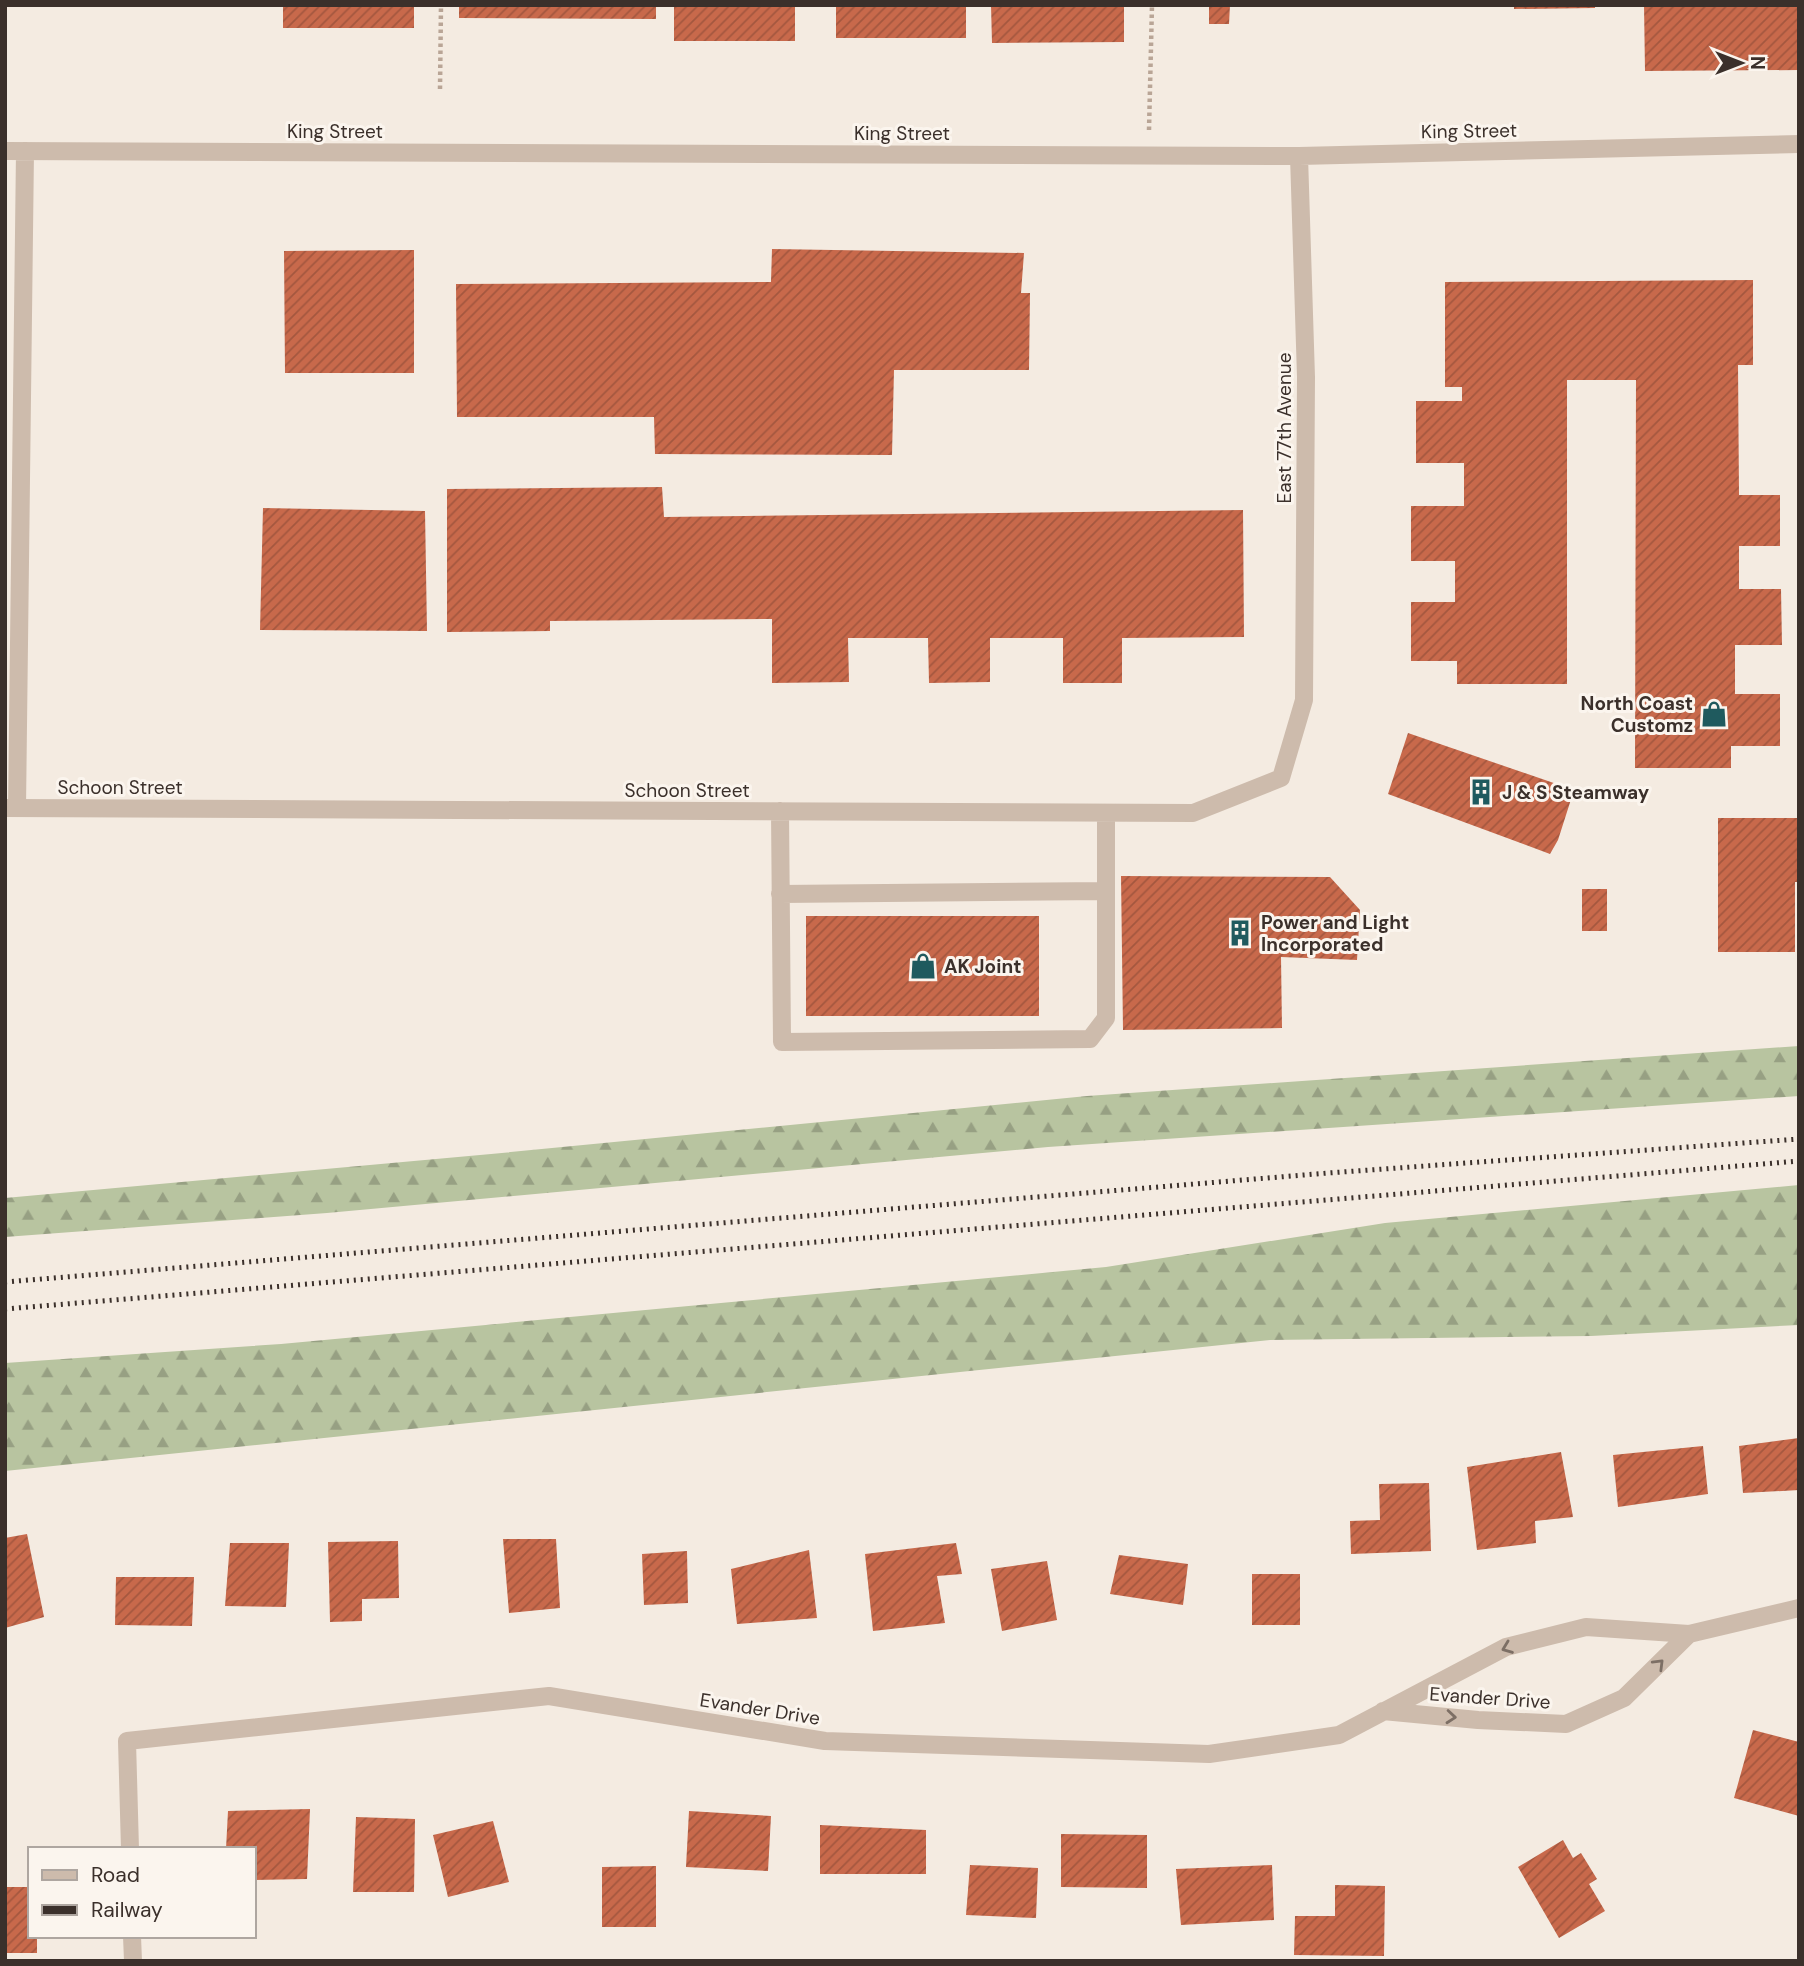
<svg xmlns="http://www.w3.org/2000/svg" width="1804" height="1966" viewBox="0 0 1804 1966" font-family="'DM Sans',sans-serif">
	<defs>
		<pattern id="forest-firs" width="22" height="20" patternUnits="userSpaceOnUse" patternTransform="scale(1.75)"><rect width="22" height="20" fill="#b8c4a0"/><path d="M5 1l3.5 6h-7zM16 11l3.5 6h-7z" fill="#97a083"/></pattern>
		<pattern id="building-hatch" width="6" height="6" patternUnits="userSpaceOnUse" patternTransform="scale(1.75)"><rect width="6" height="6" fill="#c8694b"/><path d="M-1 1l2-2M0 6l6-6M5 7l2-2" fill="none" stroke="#a4573f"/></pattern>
	</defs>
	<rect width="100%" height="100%" fill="#f4ebe1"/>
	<path fill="url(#forest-firs)" d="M1799,1046V1096L1048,1147L327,1213L5,1237V1198L491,1154L1087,1096Z
		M1799,1185V1325L1591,1336L1270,1340L5,1471V1363L281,1344L1106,1267L1385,1223Z"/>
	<path fill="url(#building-hatch)" d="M283,5H414V28H283Z
		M459,5H656V19L459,18Z
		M674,5H795V41H674Z
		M836,5H966V38H836Z
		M991,5H1124V42L992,43Z
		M1209,5H1230L1229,24H1209Z
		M1514,5H1595V8L1514,9Z
		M1644,5H1799V70L1645,71Z
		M772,249L1024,253L1021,293H1030L1029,370H894L892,455L655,454L654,417H457L456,284L771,282Z
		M414,250V373H285L284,251Z
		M1753,280V365H1738L1739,495H1780V546H1739V589H1781L1782,645H1735V694H1780V746H1731V768H1635L1636,380H1567V684H1457V661H1411V602H1455V561H1411V506H1464V463H1416V401H1462V387H1445V282Z
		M662,487L664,517L1243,510L1244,637L1122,638V683H1063V638H990V682L929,683L928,638H848L849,682L772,683V619L550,621V631L447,632V489Z
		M263,508L425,511L427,631L260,630Z
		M1408,733L1574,790L1558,840L1550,854L1388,794Z
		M1718,818H1799V882H1795V952H1718Z
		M1121,876L1330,877L1360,910L1357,960L1281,957L1282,1028L1123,1030Z
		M1582,889H1607V931H1582Z
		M806,916H1039V1016H806Z
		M1799,1438V1490L1743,1493L1739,1446Z
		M1703,1446L1708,1494L1618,1507L1613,1455Z
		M1561,1452L1573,1517L1535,1521L1536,1543L1477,1550L1467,1467Z
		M1429,1483L1431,1551L1351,1554L1350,1521L1380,1520L1379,1484Z
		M27,1534L44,1617L5,1628V1538Z
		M503,1539H556L560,1608L509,1613Z
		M398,1541L399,1598L362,1599V1621L330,1622L328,1542Z
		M230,1543H289L286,1607L225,1606Z
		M956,1543L962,1574L937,1576L945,1623L873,1631L865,1554Z
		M809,1550L817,1618L737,1624L731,1569Z
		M687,1551L688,1603L644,1605L642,1554Z
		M1119,1555L1188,1564L1183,1605L1110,1594Z
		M1047,1561L1057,1620L1002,1631L991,1569Z
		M1252,1574H1300V1625H1252Z
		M116,1577H194L192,1626L115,1625Z
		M1753,1730L1799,1742V1816L1734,1798Z
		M310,1809L307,1879L254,1880V1849H226L228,1811Z
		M689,1811L771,1816L768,1871L686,1867Z
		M356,1817L415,1819L414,1892H353Z
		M493,1821L509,1882L448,1897L433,1835Z
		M820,1825L926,1830V1874H820Z
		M1061,1834L1147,1835V1888L1061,1887Z
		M1563,1840L1573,1858L1581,1853L1597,1879L1589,1884L1605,1911L1559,1938L1518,1867Z
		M970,1865L1038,1868L1036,1918L966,1915Z
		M1272,1865L1274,1920L1181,1925L1176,1869Z
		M656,1866V1927H602V1867Z
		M1335,1885L1385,1886L1384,1956L1294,1955L1295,1916H1335Z
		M5,1887H30V1936H37V1953H5Z"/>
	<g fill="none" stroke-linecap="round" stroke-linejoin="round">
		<path stroke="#b9a596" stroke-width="4.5" stroke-dasharray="3.5 3.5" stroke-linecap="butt" d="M440,89L441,5
			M1149,130L1152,5"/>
		<path stroke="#cdbbac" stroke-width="18" d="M5,151L1299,156L1799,144
			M5,808L1193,813L1281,778L1304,700L1306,377L1299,156
			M17,808L25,151
			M780,811L782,1042L1090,1039L1106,1018V813
			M780,894L1106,891
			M1689,1634L1799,1608
			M130,1849L127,1741L549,1696L825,1741L1209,1754L1339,1735L1506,1647L1586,1627L1689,1634L1624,1698L1566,1724L1478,1720L1383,1711
			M132,1936L133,1961"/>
		<path stroke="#3b302b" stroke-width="5" stroke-dasharray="2 5" stroke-linecap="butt" d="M5,1282L1328,1173L1799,1139
			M5,1309L1799,1161"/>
	</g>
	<defs><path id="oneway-chevron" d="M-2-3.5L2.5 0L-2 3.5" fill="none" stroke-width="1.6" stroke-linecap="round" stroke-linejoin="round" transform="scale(1.75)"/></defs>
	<g stroke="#7d6f65">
		<use href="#oneway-chevron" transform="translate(1507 1648) rotate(159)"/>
		<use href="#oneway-chevron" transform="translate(1659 1664) rotate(-45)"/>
		<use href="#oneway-chevron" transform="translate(1451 1717) rotate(5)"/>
	</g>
	<defs>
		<g id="shop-bare" transform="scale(2.1)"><path d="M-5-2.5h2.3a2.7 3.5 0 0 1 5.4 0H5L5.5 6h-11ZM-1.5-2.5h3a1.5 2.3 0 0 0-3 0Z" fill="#1f5a5e" stroke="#fbf5ee" stroke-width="2.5" paint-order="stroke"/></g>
		<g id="building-bare" transform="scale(2.1)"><path d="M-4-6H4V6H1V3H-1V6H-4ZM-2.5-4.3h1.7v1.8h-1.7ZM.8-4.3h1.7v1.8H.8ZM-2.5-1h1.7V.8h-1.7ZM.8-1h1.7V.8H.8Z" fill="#1f5a5e" stroke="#fbf5ee" stroke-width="2.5" paint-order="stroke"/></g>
	</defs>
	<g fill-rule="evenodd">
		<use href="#shop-bare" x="1714" y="714"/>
		<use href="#building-bare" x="1481" y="792"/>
		<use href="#building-bare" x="1240" y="933"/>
		<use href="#shop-bare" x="923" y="966"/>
	</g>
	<g text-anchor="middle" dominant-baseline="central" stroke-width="6" stroke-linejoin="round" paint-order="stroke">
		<g font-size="19" fill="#3b302b" stroke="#fbf5ee">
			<text x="335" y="131">King Street</text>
			<text transform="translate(1469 131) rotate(-1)">King Street</text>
			<text x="902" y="133">King Street</text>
			<text transform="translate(1284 428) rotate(-90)">East 77th Avenue</text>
			<text x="120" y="787">Schoon Street</text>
			<text x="687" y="790">Schoon Street</text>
			<text transform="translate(1490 1698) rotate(4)">Evander Drive</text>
			<text transform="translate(760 1709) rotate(9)">Evander Drive</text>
		</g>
		<g font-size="19" font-weight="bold" fill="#3b302b" stroke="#fbf5ee" text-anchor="start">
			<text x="1693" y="703" text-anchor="end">North Coast<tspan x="1693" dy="22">Customz</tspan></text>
			<text x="1502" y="792">J &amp; S Steamway</text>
			<text x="1261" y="922">Power and Light<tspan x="1261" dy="22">Incorporated</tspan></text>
			<text x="944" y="966">AK Joint</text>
		</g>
	</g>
	<rect width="1804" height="1966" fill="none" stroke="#3b302b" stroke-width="14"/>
	<rect x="28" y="1847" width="228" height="91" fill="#fbf5ee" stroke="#aea6a0" stroke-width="2"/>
	<rect x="42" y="1870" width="35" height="10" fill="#cdbbac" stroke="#aea6a0" stroke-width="2"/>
	<text x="91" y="1882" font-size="21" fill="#3b302b">Road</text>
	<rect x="42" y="1905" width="35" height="10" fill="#3b302b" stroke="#aea6a0" stroke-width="2"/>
	<text x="91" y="1917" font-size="21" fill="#3b302b">Railway</text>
	<g transform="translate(1741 63) rotate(90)" stroke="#fbf5ee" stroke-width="5" paint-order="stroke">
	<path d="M0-5L12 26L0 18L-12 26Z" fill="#3b302b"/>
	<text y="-10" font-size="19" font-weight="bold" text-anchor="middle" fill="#3b302b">N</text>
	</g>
</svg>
